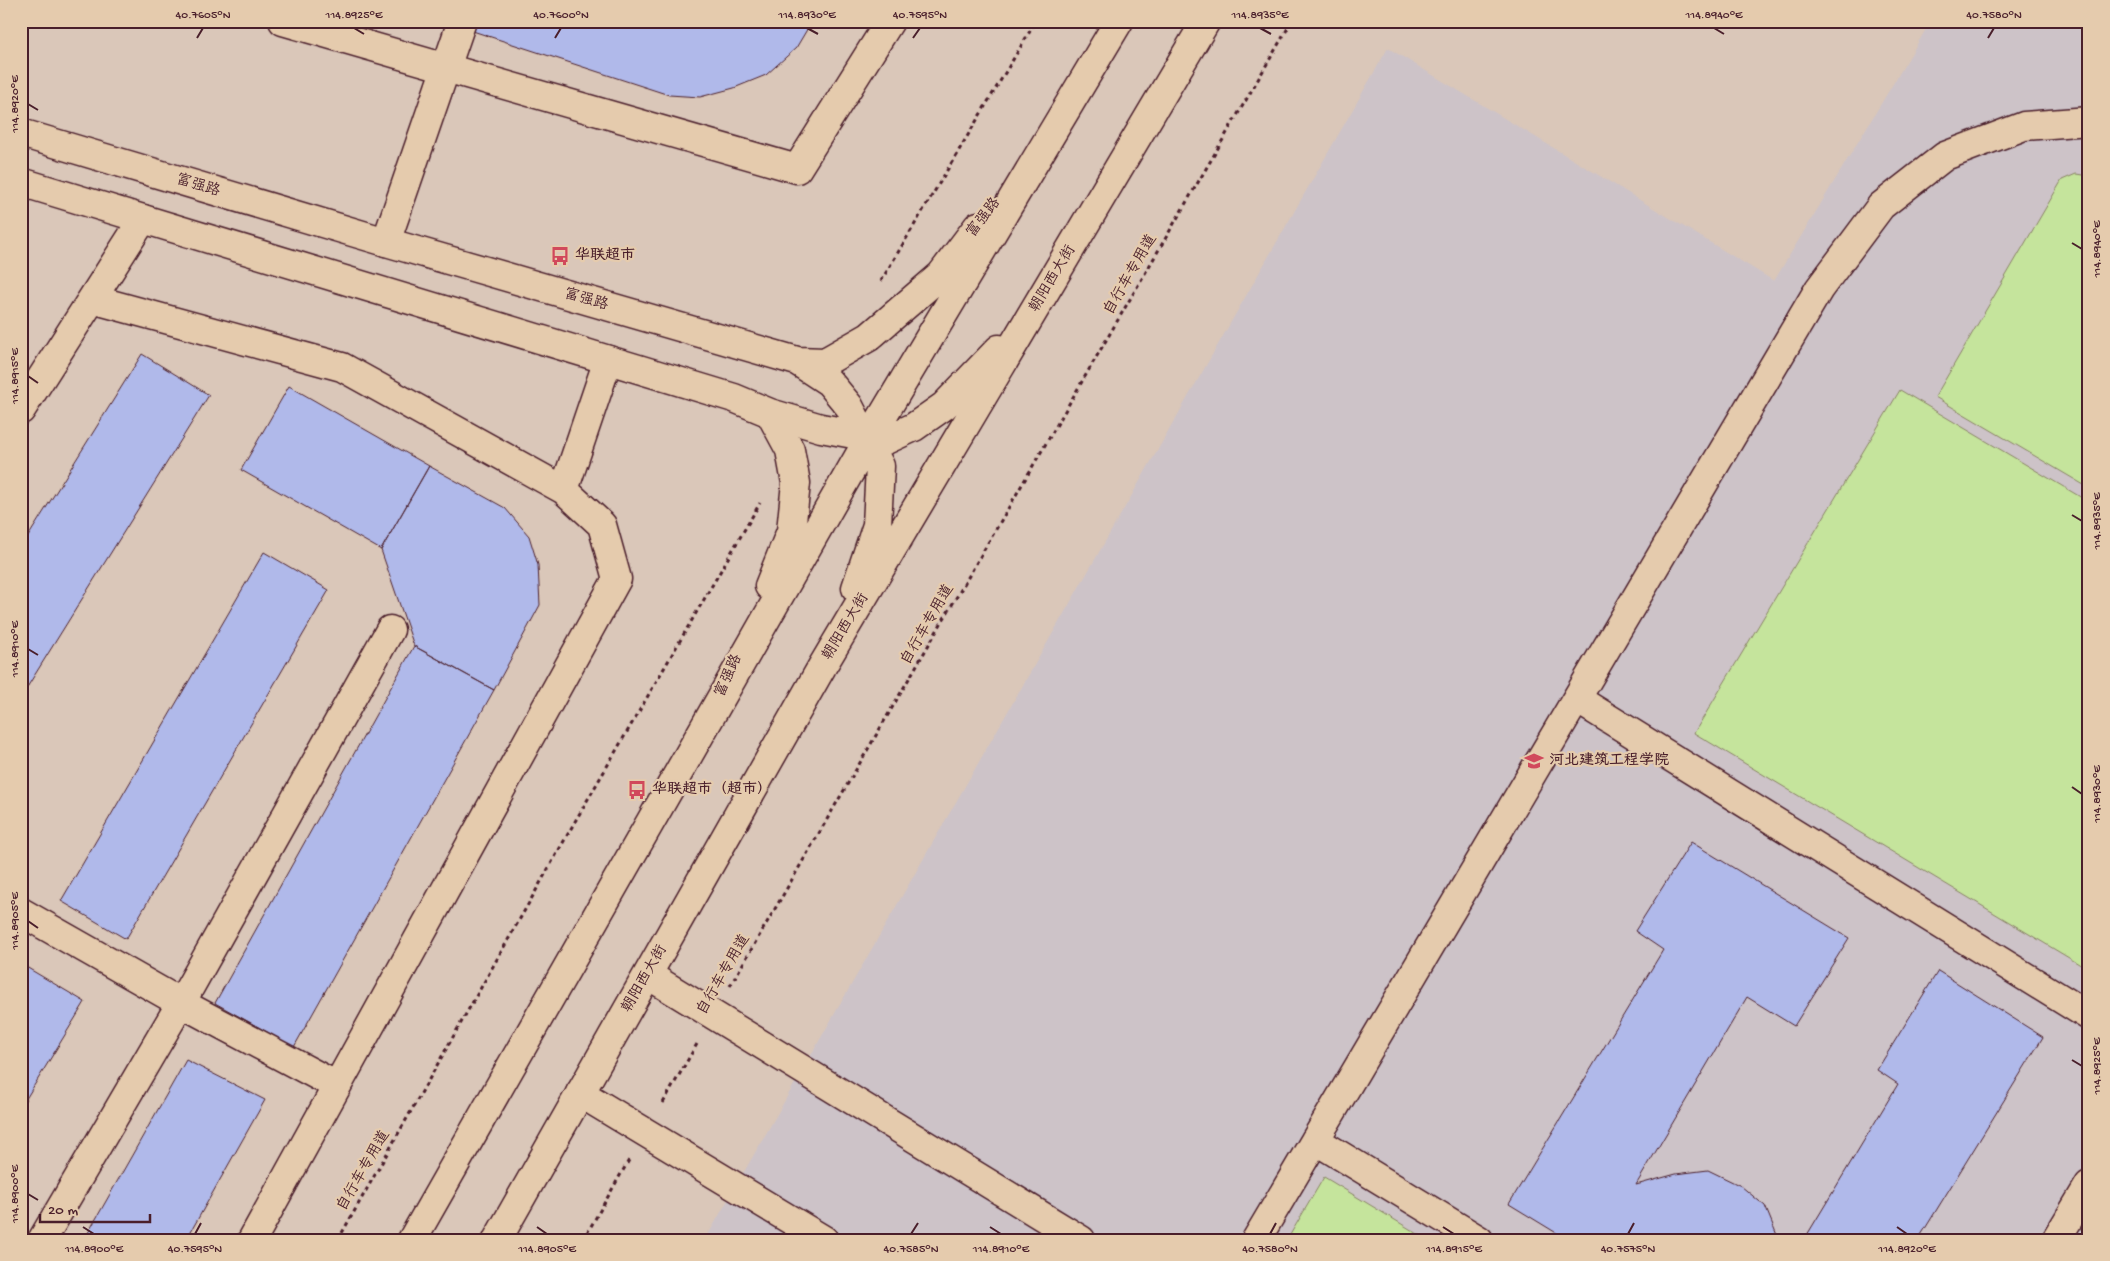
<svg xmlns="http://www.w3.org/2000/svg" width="2110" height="1261" viewBox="0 0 2110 1261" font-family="'Gochi Hand','LXGW WenKai TC',sans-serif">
	<rect width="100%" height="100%" fill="#dac7b9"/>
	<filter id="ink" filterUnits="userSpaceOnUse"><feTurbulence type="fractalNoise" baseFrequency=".02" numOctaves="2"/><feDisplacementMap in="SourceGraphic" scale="10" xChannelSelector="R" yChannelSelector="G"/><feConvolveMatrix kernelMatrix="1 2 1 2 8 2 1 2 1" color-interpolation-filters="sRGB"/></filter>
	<g filter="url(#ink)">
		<path fill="#cdc3c8" d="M1931,21H2089V1240H705L1388,48L1774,281Z"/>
		<path fill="#c5e49c" stroke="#888264" d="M2076,174L2089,176V488L1935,397L2062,180Z
			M1900,390L2089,502V970L1694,733Z
			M1324,1177L1428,1240H1287Z"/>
		<path fill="#b0b9ea" stroke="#4a1f2b" d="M442,21H812L796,48L766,75L734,88L700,97L669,95Z
			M142,354L209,395L21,697V548Z
			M289,386L429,466L381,550L241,470Z
			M429,466L505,508L529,536L538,565L540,605L494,690L414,646L381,550Z
			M264,552L329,590L126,939L61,901Z
			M414,646L494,690L294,1047L215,1003Z
			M1691,842L1849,938L1794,1026L1747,997L1636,1185L1676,1174L1708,1170L1741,1186L1765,1206L1779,1240H1568L1509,1204L1663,950L1635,931Z
			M21,964L85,1002L21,1107Z
			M1938,971L2043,1037L1918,1240H1804L1898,1084L1877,1070Z
			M186,1060L265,1100L186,1240H84Z"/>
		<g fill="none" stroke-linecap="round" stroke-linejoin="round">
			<g stroke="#4a1f2b" stroke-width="31">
				<path id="minor" d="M283,21L797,169L890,21
					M386,242L462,21
					M92,299L342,367L564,490L602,525L617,579L252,1240
					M21,410L143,219
					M564,490L608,360
					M1577,699L2089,1016
					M21,912L181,1003L337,1086
					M648,975L1081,1240
					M580,1093L824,1240
					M1315,1140L1479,1240
					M42,1240L181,1003L390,630
					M1256,1240L1819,289L1881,206L1945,156L2024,126L2089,121
					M2056,1240L2089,1185"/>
			</g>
			<g stroke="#4a1f2b" stroke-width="31">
				<path id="major" d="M21,133L386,242L797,361L825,362L869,337L941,275L978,226
					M21,182L734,398L770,413L790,450L796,483L791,531L769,586
					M797,361L829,382L849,406L880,466L877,525L856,588
					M770,413L821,428L886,440L914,427L944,406L999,349
					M412,1240L867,442L1119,21
					M497,1240L823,665L1206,21"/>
			</g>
			<path stroke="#4a1f2b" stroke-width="3" stroke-dasharray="4 4" stroke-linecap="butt" d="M881,281L1036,21
				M730,986L1292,21
				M663,1103L697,1044
				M338,1240L577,818L760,503
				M583,1240L629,1160"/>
			<use href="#minor" stroke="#e5cbad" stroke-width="28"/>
			<use href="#major" stroke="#e5cbad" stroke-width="28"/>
		</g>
	</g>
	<path fill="none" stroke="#4a1f2b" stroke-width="2" d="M354,28L364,34M807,28L818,34M1260,28L1271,34M1714,28L1724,34M197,38L203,28M555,38L561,28M913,38L920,28M1988,38L1994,28M28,104L38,110M2072,243L2082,249M28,376L38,383M2072,515L2082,521M28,649L38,655M2072,787L2082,794M28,921L38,928M2072,1060L2082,1066M28,1194L38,1200M83,1227L94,1234M537,1227L547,1234M990,1227L1001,1234M1443,1227L1454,1234M1897,1227L1907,1234M195,1234L201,1223M911,1234L918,1223M1270,1234L1276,1223M1628,1234L1634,1223"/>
	<defs>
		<g id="bus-bare" transform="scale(1.5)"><path d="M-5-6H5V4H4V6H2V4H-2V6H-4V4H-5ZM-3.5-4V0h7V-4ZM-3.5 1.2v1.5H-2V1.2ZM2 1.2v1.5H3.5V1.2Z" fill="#d1495b" stroke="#e5cbad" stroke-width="2.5" paint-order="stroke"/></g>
		<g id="university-bare" transform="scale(1.5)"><path d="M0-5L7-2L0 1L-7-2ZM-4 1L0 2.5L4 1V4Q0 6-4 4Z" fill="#d1495b" stroke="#e5cbad" stroke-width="2.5" paint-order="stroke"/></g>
	</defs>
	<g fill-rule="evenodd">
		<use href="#bus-bare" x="560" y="256"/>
		<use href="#university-bare" x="1534" y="761"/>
		<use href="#bus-bare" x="637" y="790"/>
	</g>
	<g text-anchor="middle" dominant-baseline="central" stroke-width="4.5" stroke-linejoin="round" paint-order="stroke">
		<g font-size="15" fill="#4a1f2b" stroke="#e5cbad">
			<text transform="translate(198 186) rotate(17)">富强路</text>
			<text transform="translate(984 218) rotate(-53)">富强路</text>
			<text transform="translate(1131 275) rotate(-60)">自行车专用道</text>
			<text transform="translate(1053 279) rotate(-59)">朝阳西大街</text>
			<text transform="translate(586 300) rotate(16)">富强路</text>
			<text transform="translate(928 625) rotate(-60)">自行车专用道</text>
			<text transform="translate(846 627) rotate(-59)">朝阳西大街</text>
			<text transform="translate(729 676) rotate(-66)">富强路</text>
			<text transform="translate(724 975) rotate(-60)">自行车专用道</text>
			<text transform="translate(645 979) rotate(-60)">朝阳西大街</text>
			<text transform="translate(364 1171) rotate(-60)">自行车专用道</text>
		</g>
		<g font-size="15" font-weight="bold" fill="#4a1f2b" stroke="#e5cbad" text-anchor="start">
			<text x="575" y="256">华联超市</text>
			<text x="1549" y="761">河北建筑工程学院</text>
			<text x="652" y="790">华联超市（超市）</text>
		</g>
	</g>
	<rect width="2110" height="1261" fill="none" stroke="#e5cbad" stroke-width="55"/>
	<path d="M40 1214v8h110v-8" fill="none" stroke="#4a1f2b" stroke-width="2.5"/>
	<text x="48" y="1214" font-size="15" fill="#4a1f2b" stroke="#e5cbad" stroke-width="4" paint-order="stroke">20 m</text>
	<rect x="28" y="28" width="2054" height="1206" fill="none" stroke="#4a1f2b" stroke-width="2"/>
	<g font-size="12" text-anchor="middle" fill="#4a1f2b">
		<text x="203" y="18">40.7605°N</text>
		<text x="354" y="18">114.8925°E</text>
		<text x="561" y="18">40.7600°N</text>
		<text x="807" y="18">114.8930°E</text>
		<text x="920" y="18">40.7595°N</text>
		<text x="1260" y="18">114.8935°E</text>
		<text x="1714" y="18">114.8940°E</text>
		<text x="1994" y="18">40.7580°N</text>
		<text transform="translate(14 104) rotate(-90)" y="4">114.8920°E</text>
		<text transform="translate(2096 249) rotate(-90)" y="4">114.8940°E</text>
		<text transform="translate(14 376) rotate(-90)" y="4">114.8915°E</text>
		<text transform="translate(2096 521) rotate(-90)" y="4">114.8935°E</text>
		<text transform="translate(14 649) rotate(-90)" y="4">114.8910°E</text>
		<text transform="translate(2096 794) rotate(-90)" y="4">114.8930°E</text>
		<text transform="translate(14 921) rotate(-90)" y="4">114.8905°E</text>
		<text transform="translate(2096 1066) rotate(-90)" y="4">114.8925°E</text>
		<text transform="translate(14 1194) rotate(-90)" y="4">114.8900°E</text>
		<text x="94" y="1252">114.8900°E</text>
		<text x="195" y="1252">40.7595°N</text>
		<text x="547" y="1252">114.8905°E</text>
		<text x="911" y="1252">40.7585°N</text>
		<text x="1001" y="1252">114.8910°E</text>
		<text x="1270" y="1252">40.7580°N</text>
		<text x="1454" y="1252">114.8915°E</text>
		<text x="1628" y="1252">40.7575°N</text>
		<text x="1907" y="1252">114.8920°E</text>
	</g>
</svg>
